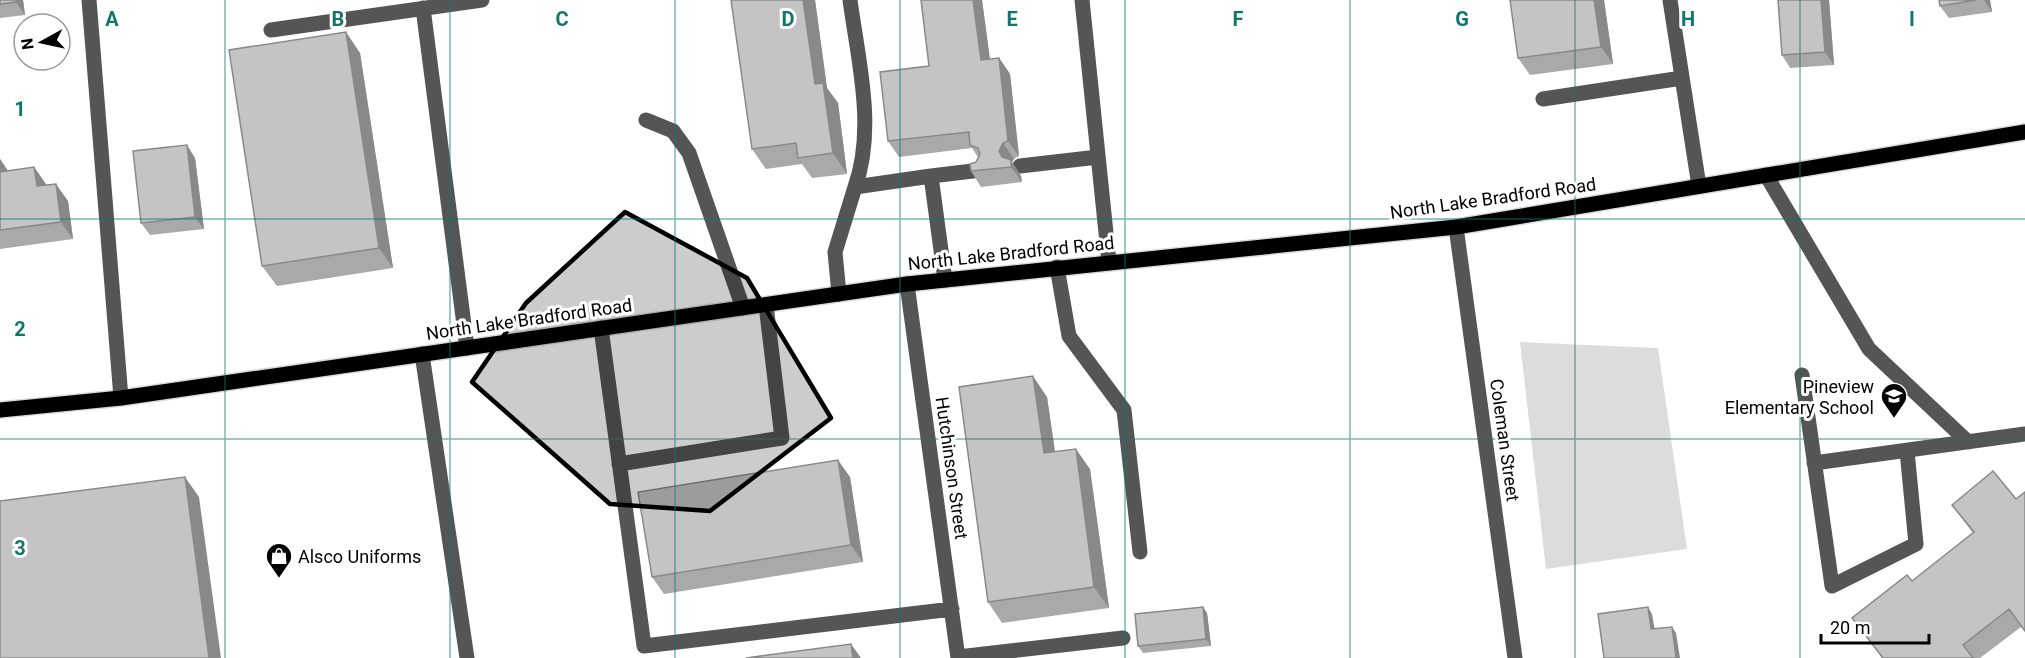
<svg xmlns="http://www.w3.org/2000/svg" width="2025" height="658" viewBox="0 0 2025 658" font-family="Roboto,sans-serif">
	<rect width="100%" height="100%" fill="#fff"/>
	<path fill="#dcdcdc" d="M1520,342L1658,348L1687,549L1546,569Z"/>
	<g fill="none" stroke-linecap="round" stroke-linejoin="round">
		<g stroke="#dbdbdb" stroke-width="18">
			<path id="major" d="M0,410L121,398L907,284L1456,227L2025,132"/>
		</g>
		<path stroke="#555" stroke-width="15" d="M89,0L121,398
			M850,0C858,60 876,128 855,187
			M1082,0L1109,262
			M1670,0L1699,186
			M423,8L467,348
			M271,30L482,0
			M1543,99L1682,78
			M646,120L673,131L689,153L743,308
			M1020,166L1098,157
			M1766,175L1869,349L1968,442
			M1456,227L1515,658
			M1057,267L1069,336L1124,410L1140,552
			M945,280L931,176L981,170
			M907,284L958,658
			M839,294L835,252L855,187L931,176
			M601,328L644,646L952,609
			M422,354L467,658
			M1802,375L1832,586L1916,544L1907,451
			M1814,463L2025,434
			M619,464L782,438L766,305
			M958,657L1123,638"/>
		<use href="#major" stroke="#000" stroke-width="15"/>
	</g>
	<path fill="#a9a9a9" d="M0,0H23L25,15L0,18Z
		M731,0H815L827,88L838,103L847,174L812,178L802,164L766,169L752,149Z
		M921,0H982L990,59L999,58L1010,74L1019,156L1014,159L1012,162L1021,176L1022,182L981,187L971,171L978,157L972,148L899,157L888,141L929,66Z
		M1510,0H1604L1613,64L1530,75L1518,58Z
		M1829,0L1834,65L1790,68L1782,55Z
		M1939,0H1990L1992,12L1949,18L1940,6Z
		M360,53L393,268L277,286L262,266Z
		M195,158L204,229L150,235L141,223Z
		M0,159L8,171L34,167L46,185L68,201L73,239L0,249Z
		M1047,397L1055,451L1090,469L1109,608L1002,623L988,602Z
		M850,477L863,562L664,594L652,577Z
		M2025,492V632L2021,627L1980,658H1882L1852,618L1912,581L1973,533L1952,505L2016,499Z
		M1203,607L1207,613L1211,646L1143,653L1138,646Z"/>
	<path fill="#898989" d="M16,0H23L25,15L16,2Z
		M803,0H815L827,88L838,103L847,174L833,153L815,84Z
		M973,0H982L992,76L981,60Z
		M1594,0H1604L1613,64L1601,47Z
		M1821,0H1829L1834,65L1825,52Z
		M1984,0H1990L1992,12Z
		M346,32L360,53L393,268L379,248Z
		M999,58L1010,74L1019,156L1008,141Z
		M1003,143L1014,159L1012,162L1021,176L1022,182L1011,167L1002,157L999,151Z
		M187,145L195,158L204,229L195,217Z
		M0,159L10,174L0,172Z
		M34,167L46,184L49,203L37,186Z
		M56,184L68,201L73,239L61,222Z
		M1033,376L1047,397L1058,473L1044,453Z
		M1076,449L1090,469L1109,608L1094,587Z
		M838,460L850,477L863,562L851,545Z
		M185,477L199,497L221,658H209Z
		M1203,607L1207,613L1211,646L1206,639Z
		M1648,607L1652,614L1656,636L1651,629Z
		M1672,627L1676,633L1680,658H1676Z
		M851,644L861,658H853Z"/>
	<path fill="#c4c4c4" stroke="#898989" stroke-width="1.5" d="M0,0H16V2L0,4Z
		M731,0H803L815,84L823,83L833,153L798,158L796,143L752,149Z
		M921,0H973L981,60L999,58L1008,141L1003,143L999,151L1002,157L1011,160V167L971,171L970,164L976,162L980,154L978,148L970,145L969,132L888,141L880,72L929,66Z
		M1510,0H1594L1601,47L1518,58Z
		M1778,0H1821L1825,52L1782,55Z
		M1939,0H1976L1940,6Z
		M346,32L379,248L262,266L229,50Z
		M187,145L195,217L141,223L133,151Z
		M34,167L37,186L56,184L61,222L0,230V169V172Z
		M1033,376L1044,453L1076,449L1094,587L988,602L959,387Z
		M838,460L851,545L652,577L638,492Z
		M1993,471L2016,499L2025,492V631L2009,609L1963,645L1973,658H1883L1852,618L1907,575L1912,581L1974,532L1952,505Z
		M185,477L209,658H0V501Z
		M1203,607L1206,639L1138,646L1135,614Z
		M1648,607L1651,629L1672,627L1676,658H1604L1598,614Z
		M851,644L853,658H746Z"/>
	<path fill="#000" fill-opacity="0.2" stroke="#000" stroke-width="4.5" stroke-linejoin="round" d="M625,212L747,278L831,418L710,511L610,504L472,382L526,303Z"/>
	<path fill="none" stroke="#0f766e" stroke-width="1.5" stroke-opacity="0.55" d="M225,0V658M450,0V658M675,0V658M900,0V658M1125,0V658M1350,0V658M1575,0V658M1800,0V658M0,219H2025M0,439H2025"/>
	<defs>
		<g id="school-pin" transform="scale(1.35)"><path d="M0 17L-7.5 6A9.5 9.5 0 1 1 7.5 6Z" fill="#000" stroke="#fff"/><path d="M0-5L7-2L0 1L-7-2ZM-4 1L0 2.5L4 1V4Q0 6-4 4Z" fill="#fff"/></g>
		<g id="shop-pin" transform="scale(1.35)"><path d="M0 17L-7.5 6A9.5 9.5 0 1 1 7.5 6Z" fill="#000" stroke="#fff"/><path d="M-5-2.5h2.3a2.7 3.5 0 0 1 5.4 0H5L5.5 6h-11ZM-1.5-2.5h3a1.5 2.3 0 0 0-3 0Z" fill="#fff"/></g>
	</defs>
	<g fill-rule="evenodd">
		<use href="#school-pin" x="1894" y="396"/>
		<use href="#shop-pin" x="279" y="556"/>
	</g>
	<g text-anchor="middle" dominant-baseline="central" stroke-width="6" stroke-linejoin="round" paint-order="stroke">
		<g font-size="18" fill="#000" stroke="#fff">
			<text transform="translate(1493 198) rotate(-8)">North Lake Bradford Road</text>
			<text transform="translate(1011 253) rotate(-6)">North Lake Bradford Road</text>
			<text transform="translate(529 319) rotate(-8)">North Lake Bradford Road</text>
			<text transform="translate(1505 440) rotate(82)">Coleman Street</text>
			<text transform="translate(952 468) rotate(82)">Hutchinson Street</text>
		</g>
		<g font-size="18" fill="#000" stroke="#fff" text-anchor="end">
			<text x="1874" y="386">Pineview<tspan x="1874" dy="21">Elementary School</tspan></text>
			<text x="298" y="556" text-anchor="start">Alsco Uniforms</text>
		</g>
	</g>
	<g font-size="20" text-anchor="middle" font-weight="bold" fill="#0f766e" stroke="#fff" stroke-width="6" stroke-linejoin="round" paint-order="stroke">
		<text x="112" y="26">A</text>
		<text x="338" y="26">B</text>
		<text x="562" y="26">C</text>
		<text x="788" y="26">D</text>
		<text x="1012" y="26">E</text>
		<text x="1238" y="26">F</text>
		<text x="1462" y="26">G</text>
		<text x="1688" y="26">H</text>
		<text x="1912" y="26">I</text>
		<text x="20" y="116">1</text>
		<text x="20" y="336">2</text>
		<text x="20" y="555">3</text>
	</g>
	<g transform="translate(42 42) rotate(262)"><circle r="28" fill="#ffffff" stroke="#999999" stroke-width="1.5"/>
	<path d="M0-4.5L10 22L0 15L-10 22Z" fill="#000000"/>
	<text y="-9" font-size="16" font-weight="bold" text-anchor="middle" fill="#000000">N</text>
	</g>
	<path d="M1821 634v9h108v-9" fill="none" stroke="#000000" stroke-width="3"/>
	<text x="1830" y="634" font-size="18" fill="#000000" stroke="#ffffff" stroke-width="4.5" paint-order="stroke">20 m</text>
</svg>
